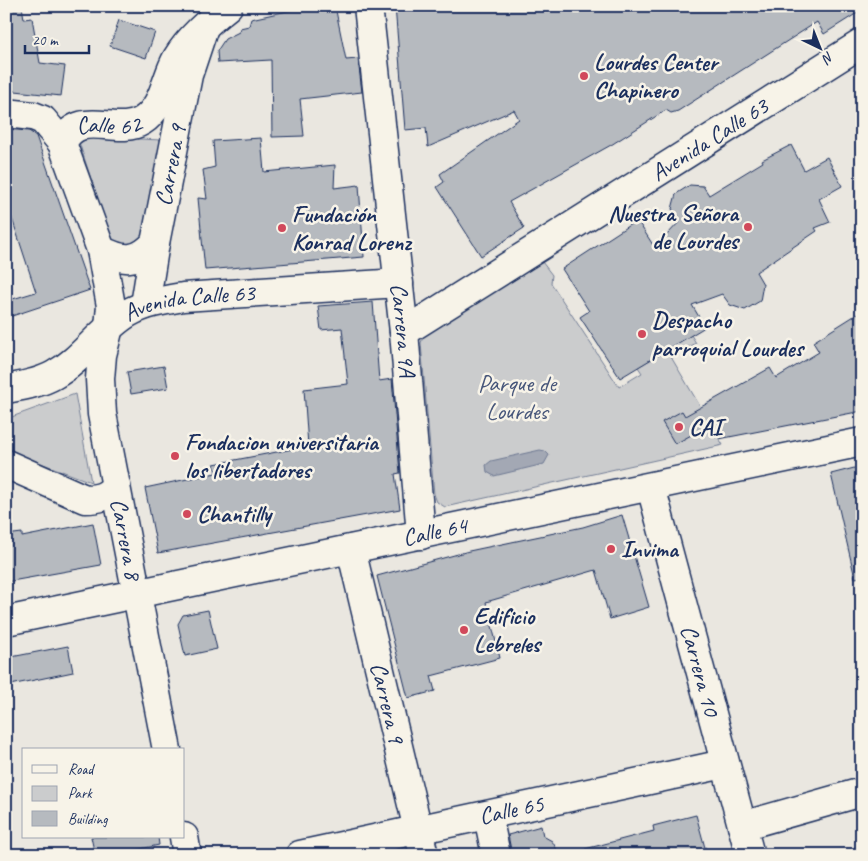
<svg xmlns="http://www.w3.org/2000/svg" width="868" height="861" viewBox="0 0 868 861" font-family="Caveat,sans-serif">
	<rect width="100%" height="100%" fill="#eae7e0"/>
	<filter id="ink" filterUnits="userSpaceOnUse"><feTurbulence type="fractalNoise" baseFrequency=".02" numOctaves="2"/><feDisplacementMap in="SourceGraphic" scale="10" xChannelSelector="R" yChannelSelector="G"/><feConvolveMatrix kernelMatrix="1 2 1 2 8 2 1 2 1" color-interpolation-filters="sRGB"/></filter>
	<g filter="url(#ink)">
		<path fill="#cbcccd" stroke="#737e96" d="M77,136L161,140L143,240L132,252L112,243Z
			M539,258L552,275L551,283L619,387L642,373L638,367L691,335L696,343L671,357L723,445L445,507L437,502L434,494L421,343L424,334Z
			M75,394L91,482L6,450V419Z"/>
		<path fill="#a3a8b4" stroke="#6d7892" d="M540,450L545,451L549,455L544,464L494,476L487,472L486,465L491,461Z"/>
		<path fill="#b6babf" stroke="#1b2f5e" d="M6,6H22L24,19L32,18L40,63L65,66L61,96L6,90Z
			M310,6H335L346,60L358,59L362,92L300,99L304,136L272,137L271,60L218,63L217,51L225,39L239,32L240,28L249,26L251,19Z
			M395,6H862V10L824,34L817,22L678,111L671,113L666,110L611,145L509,202L524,228L481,256L437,187L444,182L440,174L519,119L514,110L428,147L426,128L405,130Z
			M119,20L155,32L146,58L110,46Z
			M6,129L29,131L36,136L90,290L6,318V301L36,292L6,200Z
			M261,138L264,172L335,165L334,188L359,185L364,257L205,270L198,198L207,199L203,170L215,167L213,141Z
			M791,145L804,170L827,157L842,186L819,199L830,222L815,228L817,231L756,272L763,284L760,301L745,310L730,305L722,294L692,305L705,327L620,378L580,317L589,311L562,269L637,220L655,248L680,221L672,209L676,194L690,185L703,186L709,195L763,162L762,160Z
			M373,302L379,381L392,379L400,473L395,474L400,509L158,553L145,488L216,473L214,464L308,446L304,389L348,384L342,328L321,330L318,306Z
			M862,311V411L719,439L711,424L675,444L662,422L682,411L685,416L770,368L776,378L819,352L813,342Z
			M164,366L168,388L131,394L127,372Z
			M862,466V577L855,578L831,474Z
			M622,515L649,607L610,619L596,570L486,602L500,658L431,676L435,691L408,698L377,576L469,551L583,527Z
			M93,523L101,565L6,582V535L22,533V537Z
			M208,610L217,649L185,656L178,624L183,615Z
			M68,646L73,672L6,686V658Z
			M696,815L707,855H586L585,849L654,831L653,826Z
			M541,826L543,836L552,841L560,855H512L508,835Z
			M91,837H158L159,845L112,855H95Z"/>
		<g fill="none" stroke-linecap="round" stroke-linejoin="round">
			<g stroke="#1b2f5e" stroke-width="31">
				<g id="minor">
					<path id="s1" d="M368,6L404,332L421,535"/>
					<path id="s2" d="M6,113L33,116L43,120L62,143L101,250L111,306L109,327L102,355L100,379L102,414L167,750"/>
					<path id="s3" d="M62,143C80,107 116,137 142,121C164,107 165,79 177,58C189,38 209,21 228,6"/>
					<path d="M101,250C123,261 137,263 155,243"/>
					<path id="s4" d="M145,305L155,243L188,75L204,27"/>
					<path id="s5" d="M404,332L862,43"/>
					<path id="s6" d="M6,389C22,386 40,383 54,375C83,359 100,330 128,313C145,303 165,300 183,297L399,283"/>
					<path d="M6,464L85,499C99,499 106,497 116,486"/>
					<path id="s7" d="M651,487L750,855"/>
					<path id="s8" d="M351,549L424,855"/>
					<path id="s9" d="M6,621L862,442"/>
					<path d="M488,816L496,855"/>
					<path d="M742,826L862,792"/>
					<path d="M184,837L187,855"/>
					<path id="s10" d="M300,855L724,764"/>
				</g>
			</g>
			<use href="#minor" stroke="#f7f3e8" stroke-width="28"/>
		</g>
	</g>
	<g fill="#d1495b" stroke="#f7f3e8" stroke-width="2">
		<circle cx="584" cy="76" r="5"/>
		<circle cx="748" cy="227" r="5"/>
		<circle cx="282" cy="228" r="5"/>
		<circle cx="642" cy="334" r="5"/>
		<circle cx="679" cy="427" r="5"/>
		<circle cx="175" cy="456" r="5"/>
		<circle cx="187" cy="514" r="5"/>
		<circle cx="611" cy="549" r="5"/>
		<circle cx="464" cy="630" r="5"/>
	</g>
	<g text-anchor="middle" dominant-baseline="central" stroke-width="5" stroke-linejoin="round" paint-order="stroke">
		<g font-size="24" font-weight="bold" fill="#1b2f5e" stroke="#f7f3e8" text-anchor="start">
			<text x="594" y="62">Lourdes Center<tspan x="594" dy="28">Chapinero</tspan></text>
			<text x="738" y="213" text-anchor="end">Nuestra Señora<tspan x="738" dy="28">de Lourdes</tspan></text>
			<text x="292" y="214">Fundación<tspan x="292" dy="28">Konrad Lorenz</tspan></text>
			<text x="652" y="320">Despacho<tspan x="652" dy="28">parroquial Lourdes</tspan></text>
			<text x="689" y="427">CAI</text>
			<text x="185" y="442">Fondacion universitaria<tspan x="185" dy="28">los libertadores</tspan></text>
			<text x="197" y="514">Chantilly</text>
			<text x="621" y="549">Invima</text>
			<text x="474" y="616">Edificio<tspan x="474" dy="28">Lebreles</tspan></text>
		</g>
		<g font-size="24" fill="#1b2f5e" stroke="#f7f3e8">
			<text stroke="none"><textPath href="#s3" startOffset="54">Calle 62</textPath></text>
			<text stroke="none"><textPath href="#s5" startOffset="361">Avenida Calle 63</textPath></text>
			<text stroke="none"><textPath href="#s4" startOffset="142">Carrera 9</textPath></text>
			<text stroke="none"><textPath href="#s6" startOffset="210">Avenida Calle 63</textPath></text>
			<text stroke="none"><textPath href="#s1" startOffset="326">Carrera 9A</textPath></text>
			<text stroke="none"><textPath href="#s9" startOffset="438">Calle 64</textPath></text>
			<text stroke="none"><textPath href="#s2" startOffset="475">Carrera 8</textPath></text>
			<text stroke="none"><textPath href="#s7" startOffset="190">Carrera 10</textPath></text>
			<text stroke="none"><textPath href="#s8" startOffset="158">Carrera 9</textPath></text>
			<text stroke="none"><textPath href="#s10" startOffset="216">Calle 65</textPath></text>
		</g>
		<g font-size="24" fill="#47567a" stroke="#f7f3e8">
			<text x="517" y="383">Parque de<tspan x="517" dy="28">Lourdes</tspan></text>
		</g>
	</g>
	<rect width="868" height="861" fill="none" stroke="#f7f3e8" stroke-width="25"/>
	<rect x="12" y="12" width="843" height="836" fill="none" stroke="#1b2f5e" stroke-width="2" filter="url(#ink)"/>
	<rect x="22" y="748" width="162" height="90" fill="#f7f3e8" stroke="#9fa5b1"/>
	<rect x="32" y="765" width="25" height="8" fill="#f7f3e8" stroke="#9fa5b1"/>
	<text x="68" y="774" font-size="15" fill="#1b2f5e">Road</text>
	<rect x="32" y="786" width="25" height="15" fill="#cbcccd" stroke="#9fa5b1"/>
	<text x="68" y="798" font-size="15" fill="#1b2f5e">Park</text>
	<rect x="32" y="811" width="25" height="15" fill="#b6babf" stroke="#9fa5b1"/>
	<text x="68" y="824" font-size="15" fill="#1b2f5e">Building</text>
	<g transform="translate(820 48) rotate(137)" stroke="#f7f3e8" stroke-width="4" paint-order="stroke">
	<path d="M0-4L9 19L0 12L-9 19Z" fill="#1b2f5e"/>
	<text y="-8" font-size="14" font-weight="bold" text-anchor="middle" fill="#1b2f5e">N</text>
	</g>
	<path d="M25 45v8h64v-8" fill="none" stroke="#1b2f5e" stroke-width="2.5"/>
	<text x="32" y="45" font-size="15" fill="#1b2f5e" stroke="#f7f3e8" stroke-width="4" paint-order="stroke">20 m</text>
</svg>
